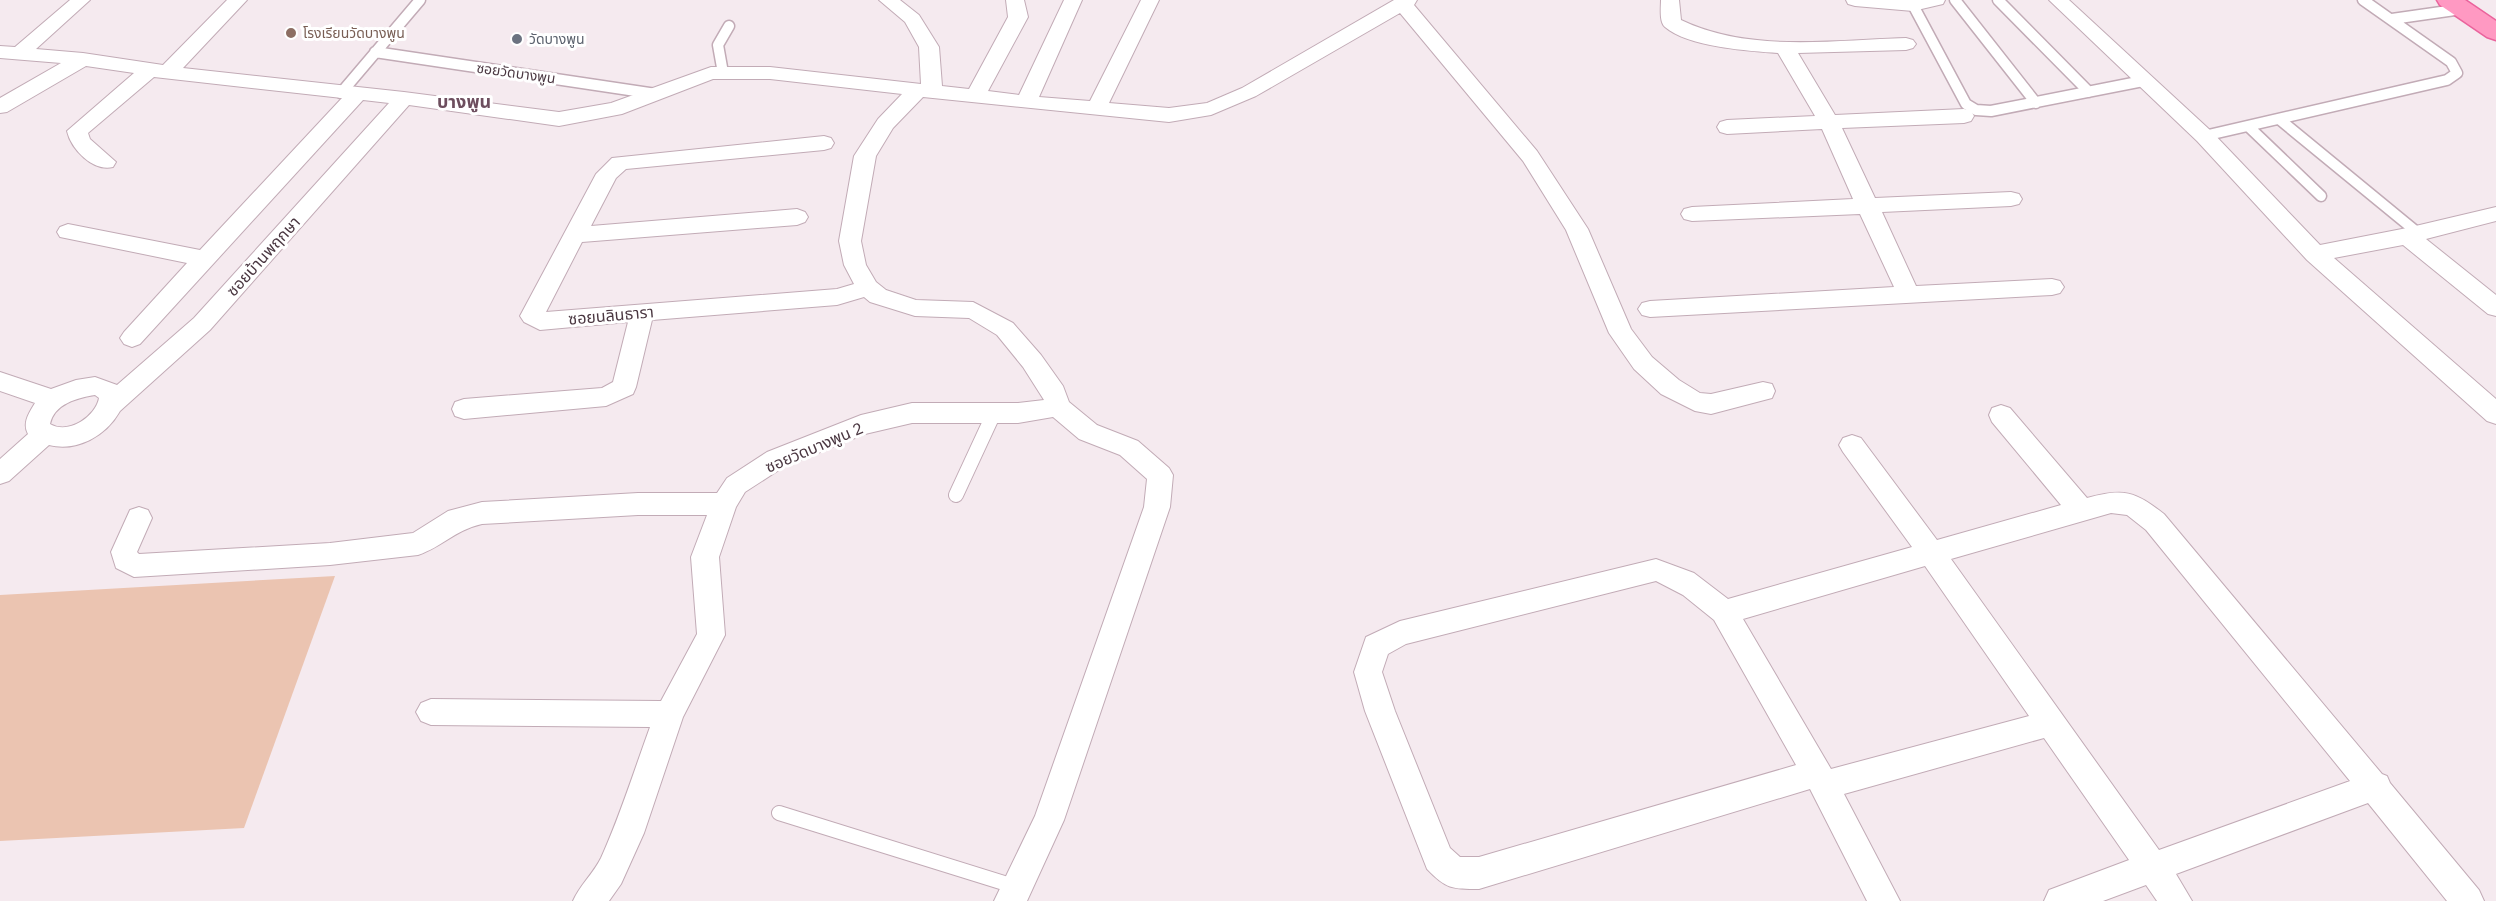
<svg xmlns="http://www.w3.org/2000/svg" width="2496" height="901" viewBox="0 0 2496 901" font-family="'IBM Plex Sans','Noto Sans Thai',sans-serif">
	<rect width="100%" height="100%" fill="#f5eaef"/>
	<path fill="#ebc4b1" d="M335,576L244,828L0,841V595Z"/>
	<g fill="none" stroke-linecap="round" stroke-linejoin="round">
		<g stroke="#c2abb6" stroke-width="13">
			<path id="lane-far1" d="M1955,0L2036,103
				M1998,0L2089,92
				M1913,5L1966,104L1976,110L1991,111L2143,81
				M2392,19L2462,9
				M375,52L656,94
				M723,73L718,45L729,26
				M341,93L420,0
				M2279,119L2418,233
				M2248,126L2321,196
				M2204,136L2447,80L2457,73L2451,62L2363,0"/>
		</g>
		<g stroke="#c2abb6" stroke-width="16">
			<path id="lane" d="M956,495L994,413
				M779,813L1017,887"/>
		</g>
		<g stroke="#c2abb6" stroke-width="2">
			<path id="street" d="M70,0H90L36,49L83,53L163,65L227,0H247L183,68L404,92L559,112L611,103L711,67H770L921,84L919,47L905,22L879,0H900L919,15L939,47L942,86L969,89L1008,17L1006,0H1024L1028,17L988,91L1019,95L1064,0H1082L1039,97L1090,101L1141,0H1159L1109,103L1169,108L1207,103L1242,88L1394,0H1417L1414,5L1537,151L1588,229L1631,329L1652,357L1679,380L1700,393L1711,394L1763,382L1772,384L1775,391L1772,398L1711,414L1695,411L1661,394L1634,369L1609,333L1566,230L1523,161L1400,13L1256,96L1211,115L1169,122L923,97L893,128L876,156L861,241L866,265L876,282L886,290L916,300L973,302L1013,323L1041,355L1063,386L1069,402L1097,425L1138,441L1169,468L1173,475L1170,507L1064,820L1027,901H994L1035,816L1144,507L1147,479L1120,455L1079,439L1053,417L1018,423H912L865,434L785,466L745,492L736,507L719,557L725,635L683,717L644,833L621,884L609,901H573C580,885 593,874 601,858C620,816 634,771 650,727L431,725L421,721L416,712L421,703L431,699L661,701L697,634L691,557L707,515H638L482,524C455,530 442,547 418,555L330,565L134,577L116,568L111,552L130,510L139,507L148,510L152,518L137,552L139,554L330,543L413,533L448,511L482,502L638,493H717L727,478L767,452L861,415L912,403H1018L1044,400L1023,367L997,335L969,318L915,316L870,302L864,297L837,305L652,320L636,387L633,394L606,406L464,419L455,416L452,409L455,402L464,399L602,388L613,382L628,322L540,330L524,322L520,316L596,174L612,158L824,136L831,138L834,143L831,148L824,150L626,169L616,178L591,226L797,209L805,212L808,217L805,222L797,225L582,242L546,312L837,289L854,284L844,265L839,241L854,156L878,119L902,94L770,79H713L622,114L559,126L409,105L210,330L120,411C106,436 77,452 49,445L9,481L0,484V459L28,434C22,423 29,413 35,403L0,391V372L51,389L76,380L95,377L117,385L194,318L389,103L363,100L140,344L132,347L124,344L120,338L124,332L187,263L60,237L57,232L60,227L68,224L200,250L342,98L154,77L88,133L90,139L116,162L113,167C93,172 71,149 67,131L134,73L86,66L7,112L0,113V98L61,63L0,58V46L15,47ZM95,395L99,398C96,416 69,435 50,424C54,404 77,398 95,395Z
				M1661,0H1679L1681,20C1750,53 1832,40 1906,38L1913,40L1916,44L1913,48L1906,50L1798,53L1835,115L1964,109L1971,111L1974,116L1971,121L1964,123L1842,128L1875,198L2011,192L2019,194L2022,199L2019,204L2011,206L1882,212L1916,286L2052,279L2060,281L2064,287L2060,293L2052,295L1650,317L1642,315L1638,309L1642,303L1650,301L1894,287L1860,214L1692,221L1684,219L1681,214L1684,209L1692,207L1853,199L1822,129L1727,134L1720,132L1717,127L1720,122L1727,120L1815,116L1778,53C1749,51 1688,47 1665,27C1659,22 1661,7 1661,0Z
				M1846,0H1945L1943,4L1913,11L1855,6L1848,4Z
				M2049,0H2069L2211,131L2320,245L2407,228L2496,207V221L2426,239L2496,295V316L2488,314L2403,245L2334,258L2496,399V424L2487,421L2307,260L2197,141Z
				M2001,405L2010,408L2087,498C2124,488 2134,491 2164,514L2382,774L2387,776L2390,783L2479,890L2484,901H2447L2368,803L2176,874L2192,901H2157L2146,885L2103,901H2044L2049,890L2129,860L2044,738L1844,794L1900,901H1867L1810,789L1479,889C1452,889 1446,889 1427,869L1365,711L1354,672L1366,637L1400,621L1656,559L1694,573L1728,599L1912,547L1843,452L1839,445L1843,438L1852,435L1861,438L1937,540L2061,505L1992,422L1989,415L1992,408ZM2111,513L2127,515L2146,530L2350,781L2159,850L1951,559ZM1925,566L2029,716L1831,769L1743,619ZM1656,581L1683,595L1714,620L1796,765L1479,857H1460L1450,848L1395,711L1382,672L1388,654L1406,644Z"/>
		</g>
		<g stroke="#ea639c" stroke-width="3">
			<path id="primary" d="M2437,0H2465L2496,21V40L2487,37L2440,5Z"/>
		</g>
		<use href="#lane-far1" stroke="#fff" stroke-width="10"/>
		<use href="#lane" stroke="#fff" stroke-width="14"/>
		<use href="#street" fill="#fff" fill-rule="evenodd"/>
		<use href="#primary" fill="#ff99c2" fill-rule="evenodd"/>
	</g>
	<circle fill="#8d6e63" stroke="#fff" stroke-width="2" cx="291" cy="33" r="6"/>
	<circle fill="#6b7280" stroke="#fff" stroke-width="2" cx="517" cy="39" r="6"/>
	<g text-anchor="middle" dominant-baseline="central" stroke-width="6" stroke-linejoin="round" paint-order="stroke">
		<g font-size="14" fill="#785e54" stroke="#fff" text-anchor="start">
			<text x="303" y="33">โรงเรียนวัดบางพูน</text>
		</g>
		<g font-size="14" fill="#5b616d" stroke="#fff" text-anchor="start">
			<text x="529" y="39">วัดบางพูน</text>
		</g>
		<g font-size="14" fill="#4a3741" stroke="#fff">
			<text transform="translate(516 73) rotate(8)">ซอยวัดบางพูน</text>
		</g>
		<g font-size="16" fill="#4a3741" stroke="#fff">
			<text transform="translate(263 256) rotate(-48)">ซอยบ้านพฤกษา</text>
			<text transform="translate(611 315) rotate(-5)">ซอยนลินธารา</text>
			<text transform="translate(814 447) rotate(-23)">ซอยวัดบางพูน 2</text>
		</g>
		<g font-size="18" font-weight="bold" fill="#6d4e5e" stroke="#fff">
			<text x="464" y="101">บางพูน</text>
		</g>
	</g>
</svg>
